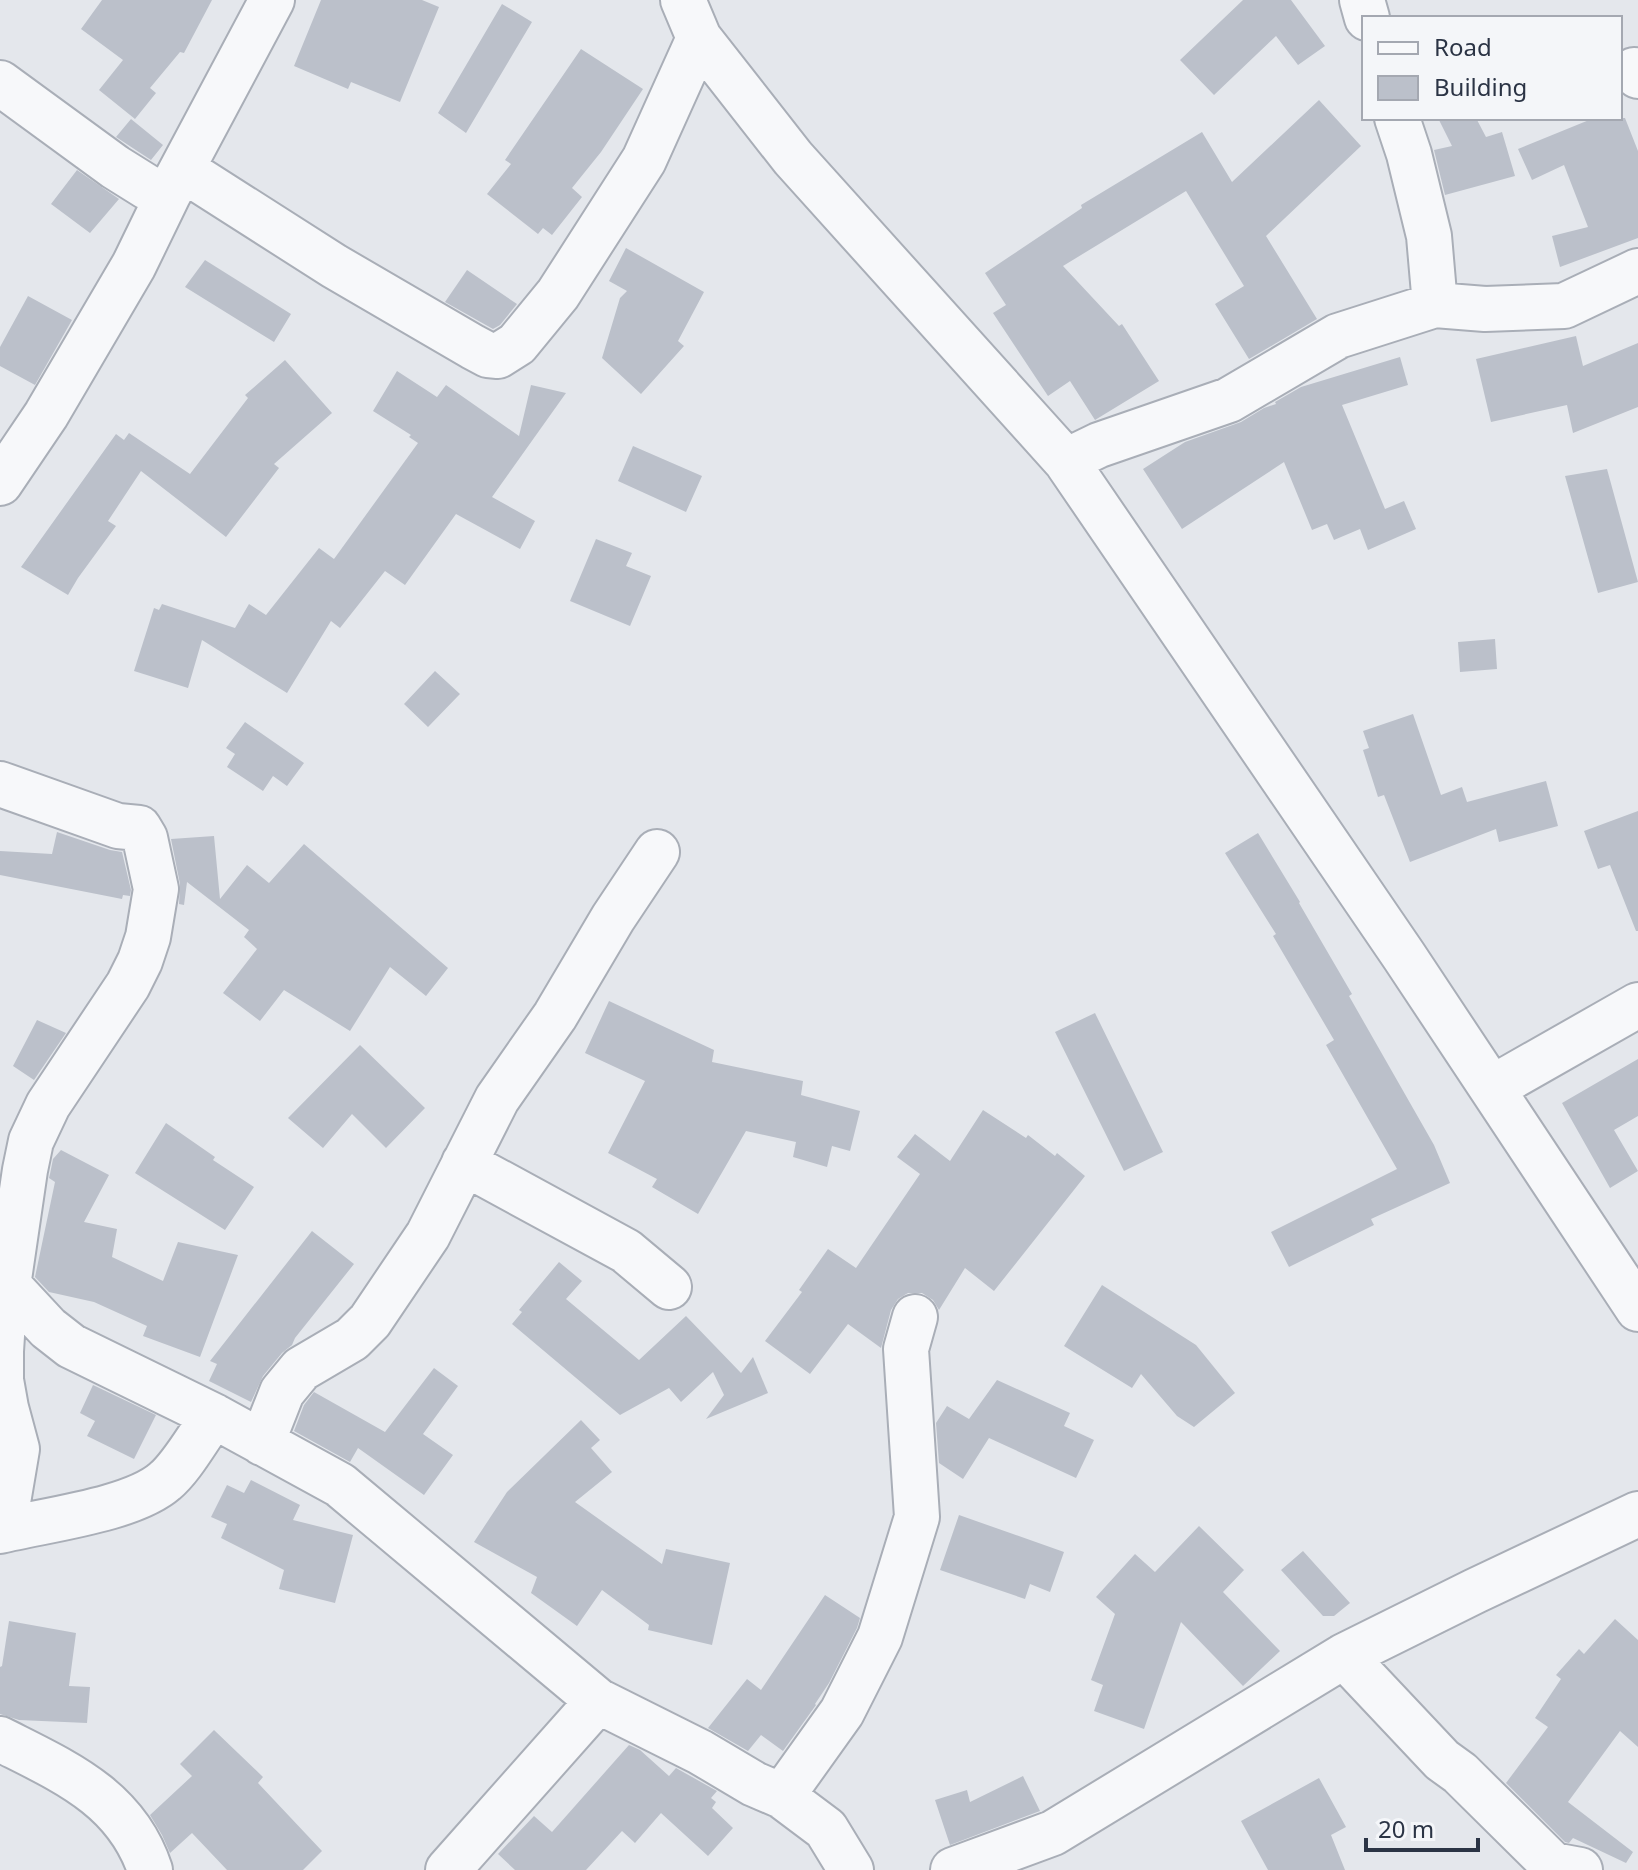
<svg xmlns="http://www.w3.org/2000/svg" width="1638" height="1870" viewBox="0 0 1638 1870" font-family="'Noto Sans',sans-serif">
	<rect width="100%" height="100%" fill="#e4e7ec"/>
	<path fill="#bbc0ca" d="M102,0H212L184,53L180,52L150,88L156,93L135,119L99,90L123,60L81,29Z
		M321,0H422L439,7L400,102L351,82L348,89L294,66Z
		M1243,0H1291L1325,46L1298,65L1276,36L1214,95L1180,60Z
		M502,4L532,22L466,133L438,113Z
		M581,49L643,89L601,152L572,188L582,197L552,235L543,228L538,234L487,194L511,164L505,160Z
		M1319,100L1361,146L1266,236L1317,319L1249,359L1215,304L1244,286L1186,191L1063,266L1119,326L1122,324L1159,381L1095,420L1070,381L1048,396L993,313L1006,305L985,273L1082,208L1081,205L1202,132L1232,182Z
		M1438,118H1476L1486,137L1502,132L1515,176L1445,195L1434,150L1452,146Z
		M1594,118H1625L1638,151V238L1560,267L1552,236L1588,227L1564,165L1532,180L1518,149Z
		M131,119L163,145L151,160L116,137Z
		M77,170L119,199L90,233L51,204Z
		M626,248L704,292L678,341L684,346L641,394L602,358L620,298L627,291L609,281Z
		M205,260L291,314L274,342L185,287Z
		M467,270L517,304L500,325L493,329L445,302Z
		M28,296L72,320L35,385L0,366V347Z
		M1576,336L1583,366L1638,343V407L1573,433L1567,405L1491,422L1476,359Z
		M1400,357L1408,385L1342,405L1385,509L1404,501L1416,529L1368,550L1360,529L1334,540L1327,524L1312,530L1284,462L1182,529L1143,469L1185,442L1241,422L1264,408L1276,404L1275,402L1301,387Z
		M285,360L332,413L274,464L279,468L226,537L141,471L108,521L116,526L78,578L68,595L21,567L116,434L124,440L129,433L190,474L248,398L245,395Z
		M397,371L437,397L446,385L519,436L531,385L566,393L492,497L535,521L520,549L456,514L405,585L385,571L340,628L331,621L287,693L202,640L188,688L134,671L154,608L159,610L162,604L235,628L249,604L266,615L319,548L334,559L418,443L409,437L411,435L373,411Z
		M633,446L702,476L686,512L618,481Z
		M1607,469L1638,582L1598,593L1565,476Z
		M596,539L632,553L626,566L651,576L630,626L570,601Z
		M1495,639L1497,669L1460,672L1458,642Z
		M435,671L460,694L428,727L404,704Z
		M1413,714L1441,795L1462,787L1467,802L1546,781L1558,826L1499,842L1496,829L1410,862L1384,795L1378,797L1363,750L1369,748L1363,731Z
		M245,722L304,763L287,786L273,776L263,791L227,767L235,754L226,748Z
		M1638,811V931H1636L1610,865L1598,869L1584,831Z
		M57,832L110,850L122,852L131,890L130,896L123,895L122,899L0,875V851L52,854Z
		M1258,833L1300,902L1299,903L1352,994L1349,996L1434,1145L1450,1183L1371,1219L1374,1225L1289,1267L1271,1232L1397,1169L1326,1045L1334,1040L1273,936L1276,934L1225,853Z
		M214,836L220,899L247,865L269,883L304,844L448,968L426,996L390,967L350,1031L284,990L260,1021L223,993L257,949L244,937L249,930L187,882L184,905L179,904L180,884L171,839Z
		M609,1001L714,1050L712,1062L803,1081L801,1095L860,1111L850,1151L832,1146L827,1167L793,1157L796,1142L746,1131L698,1214L652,1187L657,1179L608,1153L645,1081L585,1053Z
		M1095,1013L1163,1152L1124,1171L1055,1032Z
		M37,1020L66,1033L34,1080L13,1066Z
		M360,1045L425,1108L386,1148L352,1114L323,1148L288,1118Z
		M1638,1059V1116L1614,1130L1638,1171L1610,1188L1562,1103Z
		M983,1110L1026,1138L1028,1135L1055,1156L1057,1153L1085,1176L994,1291L965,1268L939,1310L933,1300L922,1293H908L898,1299L891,1310L881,1348L848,1324L810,1374L765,1341L802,1292L799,1290L828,1249L856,1268L920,1174L897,1157L915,1134L950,1161Z
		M166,1123L215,1157L213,1160L254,1187L225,1230L135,1173Z
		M61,1150L109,1175L84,1222L117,1229L112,1257L163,1281L178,1242L238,1255L200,1357L143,1336L147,1326L94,1302L49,1292L35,1277L55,1182L49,1178L50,1174L53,1159Z
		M312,1231L354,1264L295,1338L292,1345L282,1353L263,1376L251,1402L209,1381L217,1364L210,1361Z
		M559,1262L582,1281L566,1299L639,1360L686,1316L741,1373L753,1357L768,1393L706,1419L724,1395L713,1372L681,1402L669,1388L620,1415L512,1324L522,1312L519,1310Z
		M1102,1285L1196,1345L1235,1393L1194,1427L1177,1416L1141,1374L1132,1388L1064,1346Z
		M434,1368L458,1386L423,1434L453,1455L424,1495L358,1448L350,1462L294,1431L304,1405L314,1392L385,1432Z
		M997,1380L1070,1413L1064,1426L1094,1440L1076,1478L989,1438L963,1479L939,1463L936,1423L947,1406L969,1419Z
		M93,1385L156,1415L134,1459L87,1436L95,1421L80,1413Z
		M581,1420L600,1440L591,1448L612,1472L575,1502L662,1564L666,1549L730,1563L712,1645L648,1630L649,1625L602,1590L577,1626L531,1593L537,1577L474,1542L507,1492Z
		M251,1480L300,1505L293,1520L353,1535L335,1603L279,1589L284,1570L221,1538L227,1524L211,1517L227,1485L244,1493Z
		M959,1515L1064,1552L1050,1592L1030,1584L1025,1599L940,1570Z
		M1199,1526L1244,1570L1223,1592L1280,1651L1243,1686L1181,1622L1144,1729L1094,1711L1103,1685L1091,1680L1115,1614L1096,1597L1135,1554L1155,1572Z
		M1303,1551L1350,1603L1334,1616H1323L1281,1570Z
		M825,1595L860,1618L857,1628L829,1683L815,1704L816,1705L783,1751L761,1735L748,1751L708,1728L747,1679L761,1690Z
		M1615,1619L1638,1640V1747L1620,1731L1568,1802L1633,1852L1626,1863L1573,1838L1569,1843L1565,1842L1506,1783L1548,1727L1535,1718L1561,1679L1556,1675L1579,1649L1584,1654Z
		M9,1621L76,1633L69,1686L90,1687L87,1723L19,1720L0,1714V1667L2,1666Z
		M214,1730L263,1777L258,1783L322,1851L303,1870H227L192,1833L170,1853L162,1835L150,1815L192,1776L180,1764Z
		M629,1745L640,1750L669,1776L676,1768L717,1791L711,1798L716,1802L712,1808L733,1828L708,1856L661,1813L635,1843L622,1831L586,1870H515L498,1854L534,1816L552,1832Z
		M1023,1776L1040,1811L950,1845L935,1800L967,1790L970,1802Z
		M1319,1778L1346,1827L1331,1835L1345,1870H1268L1241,1821Z"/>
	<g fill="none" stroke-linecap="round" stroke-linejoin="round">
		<g stroke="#a9aeb7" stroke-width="48">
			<path id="minor" d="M683,0L699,38L793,158L1066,461L1404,956L1638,1309
				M1362,0L1367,18
				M1634,70L1638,76
				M0,83L115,167L147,187L168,195
				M1397,118L1409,154L1429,236L1435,305
				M182,169L334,266L473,347L488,355L498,356L517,344L558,294L644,160L699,38
				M1066,461L1099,445L1229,400L1338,336L1435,305L1485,309L1564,306L1638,271
				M0,483L46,415L134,265L168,195L272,0
				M0,784L118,826L139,828L145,838L156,889L148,937L140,961L128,985L48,1105L31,1141L25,1170L3,1320L1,1351V1380L6,1408L17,1449L7,1508L0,1523
				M1492,1088L1638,1005
				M464,1163L626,1251L669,1287
				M8,1285L48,1328L71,1346L214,1416L340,1485L598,1701L700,1752L754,1784L782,1796L826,1829L851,1870
				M262,1443L282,1392L301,1369L352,1339L370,1321L428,1235L497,1099L555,1016L613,918L657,852
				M0,1531C44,1520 132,1510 165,1481C183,1466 199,1435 214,1416
				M1344,1656L1442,1760L1460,1773L1553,1865L1580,1870
				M0,1739C63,1771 126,1797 150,1870
				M782,1796L842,1712L880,1637L917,1517L906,1349L915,1317
				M448,1870L598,1701
				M953,1870L1053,1833L1344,1656L1475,1591L1638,1514"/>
		</g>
		<use href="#minor" stroke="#f7f8fa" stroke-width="44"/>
	</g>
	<rect x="1362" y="16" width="260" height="104" fill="#f4f6f9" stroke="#a4a8b1" stroke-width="2"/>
	<rect x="1378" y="42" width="40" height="12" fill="#f7f8fa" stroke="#a4a8b1" stroke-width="2"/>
	<text x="1434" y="56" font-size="24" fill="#2b3445">Road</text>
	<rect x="1378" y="76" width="40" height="24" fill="#bbc0ca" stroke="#a4a8b1" stroke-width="2"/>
	<text x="1434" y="96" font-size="24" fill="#2b3445">Building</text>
	<path d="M1366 1838v12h112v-12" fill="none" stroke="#2b3445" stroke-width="4"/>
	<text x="1378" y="1838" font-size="24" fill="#2b3445" stroke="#f4f6f9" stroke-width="6" paint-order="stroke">20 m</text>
</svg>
